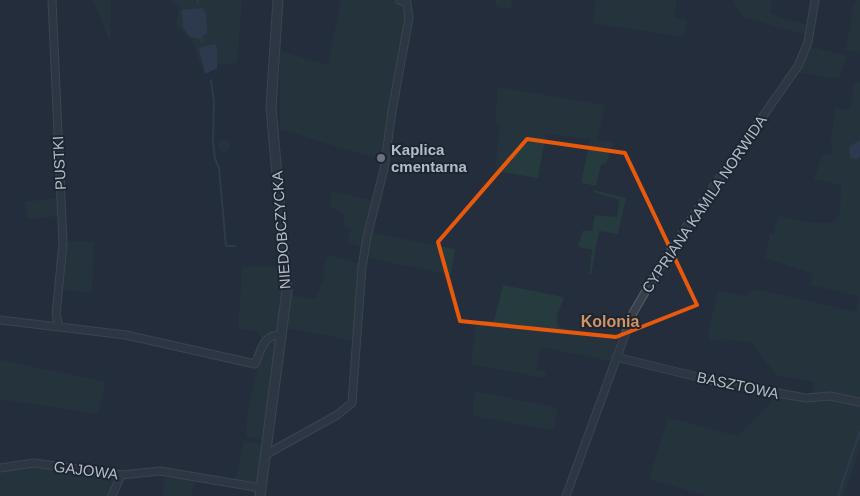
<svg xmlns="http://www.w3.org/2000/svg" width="860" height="496" viewBox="0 0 860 496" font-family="Arial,sans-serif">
	<rect width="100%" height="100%" fill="#242e3c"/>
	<path fill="#263b3d" d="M93,0H111L110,42Z
		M171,0H242L237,63L201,66L193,42L176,24L180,8Z
		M341,0H391L406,7L408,14L384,161L280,129V51L328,65Z
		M495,0H513L510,9L497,7Z
		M596,0H677L674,17L687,20L684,37L592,23Z
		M734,0H772L770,14L808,25L806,35L744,17L733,4Z
		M857,0H860V53L846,50L853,8Z
		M809,46L847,56L839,79L796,72Z
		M854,82L860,83V140L857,159L860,157V400L812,396L814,382L776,375L752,343L728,339L710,341L708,335L718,291L745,296L755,289L856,312L859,296L811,285L812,273L765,258L770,234H774L778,216L813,223H832L840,215L841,185L814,179L822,156L832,154L831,142L835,108L850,110Z
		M498,87L605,105L597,140L613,142L607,162L601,165L596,186L581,183L590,139L546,134L538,178L495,171L500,126L495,125Z
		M218 145a6 6 0 1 1 12 0a6 6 0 1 1-12 0Z
		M595,190L626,198L618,234L599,231L591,276L589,273L592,250L578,247L583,230L592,231L595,215L617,217L619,200L593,192Z
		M332,191L374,201L362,247L347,242L351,229L343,226L345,214L338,212V210L330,206Z
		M58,198L59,216L27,219L24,202Z
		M372,233L455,249L451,275L368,258Z
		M66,241L94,242L92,293L63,290Z
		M328,255L360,264L356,341L286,328L289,295L316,299L325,273L323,272Z
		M281,266L283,280L280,333L263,340L257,332L238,328L242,271L244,267Z
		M503,285L564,297L557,316L558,327L617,341L610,361L541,347L536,370L546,372L545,378L471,364L476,321H494Z
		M278,339L266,441L247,436C243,421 260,351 270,340Z
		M0,360L106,382L98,414L0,399Z
		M474,391L558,408L553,430L473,416Z
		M777,396L817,401L832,399L860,404V449L843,496H708L649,479L668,418L738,436Z
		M244,441L263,445L257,485L235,483Z
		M21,467L61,468L116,478L108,496H0V471Z
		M165,478L194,481L192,496H163Z"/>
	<path fill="#384a63" d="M202,8L206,13L207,33L199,39L190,37L183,27L182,10Z
		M215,44L217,47V68L205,74L199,48Z
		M860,140V157L857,159L850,158L849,147Z"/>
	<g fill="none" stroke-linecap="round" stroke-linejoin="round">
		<path stroke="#384a63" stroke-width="2" d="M198,2V0
			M201,37L202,41
			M211,80L214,102L213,141L215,159L219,168L226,246H235
			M838,496L860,431"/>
		<g stroke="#565e6a" stroke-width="9">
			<path id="minor" d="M52,0L63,243L56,315L59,326
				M0,320L126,335L255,364C262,350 262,334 282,335
				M616,357L710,380L783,394L806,398L830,396L860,402
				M265,455L337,415L352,403L362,267L367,237L384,169L392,111L409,18L407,3L399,0
				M0,468L34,463L121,475L160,471L261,488
				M112,496L121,475
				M566,496L633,313L655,275L695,213L798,66L808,42L815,0"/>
		</g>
		<g stroke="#565e6a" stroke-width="11">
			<path id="tertiary" d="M260,496L287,290L271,107L278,0"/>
		</g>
		<use href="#minor" stroke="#38404c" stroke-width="7"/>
		<use href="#tertiary" stroke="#38404c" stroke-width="9"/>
	</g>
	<path d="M0 0H860V496H0ZM527,139L625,153L697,305L616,337L460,321L438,242Z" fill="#242e3c" fill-opacity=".55" fill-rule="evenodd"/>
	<path fill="none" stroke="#e8590c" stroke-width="4" stroke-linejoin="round" d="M527,139L625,153L697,305L616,337L460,321L438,242Z"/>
	<circle fill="#6b7280" stroke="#1d2531" stroke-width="2" cx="381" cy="158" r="5"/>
	<g text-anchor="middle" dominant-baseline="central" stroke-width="4" stroke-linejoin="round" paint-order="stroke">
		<g font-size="15" font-weight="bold" fill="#b3bbc8" stroke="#1d2531" text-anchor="start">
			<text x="391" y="149">Kaplica<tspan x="391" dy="17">cmentarna</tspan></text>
		</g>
		<g font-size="15" fill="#b3bbc8" stroke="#1d2531">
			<text transform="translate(59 163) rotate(-93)">PUSTKI</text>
			<text transform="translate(704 204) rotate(-56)">CYPRIANA KAMILA NORWIDA</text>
			<text transform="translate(281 230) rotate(-94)">NIEDOBCZYCKA</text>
			<text transform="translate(738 385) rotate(12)">BASZTOWA</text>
			<text transform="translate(86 470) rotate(7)">GAJOWA</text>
		</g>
		<g font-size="16" font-weight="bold" fill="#d29364" stroke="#1d2531">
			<text x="610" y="321">Kolonia</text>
		</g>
	</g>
</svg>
